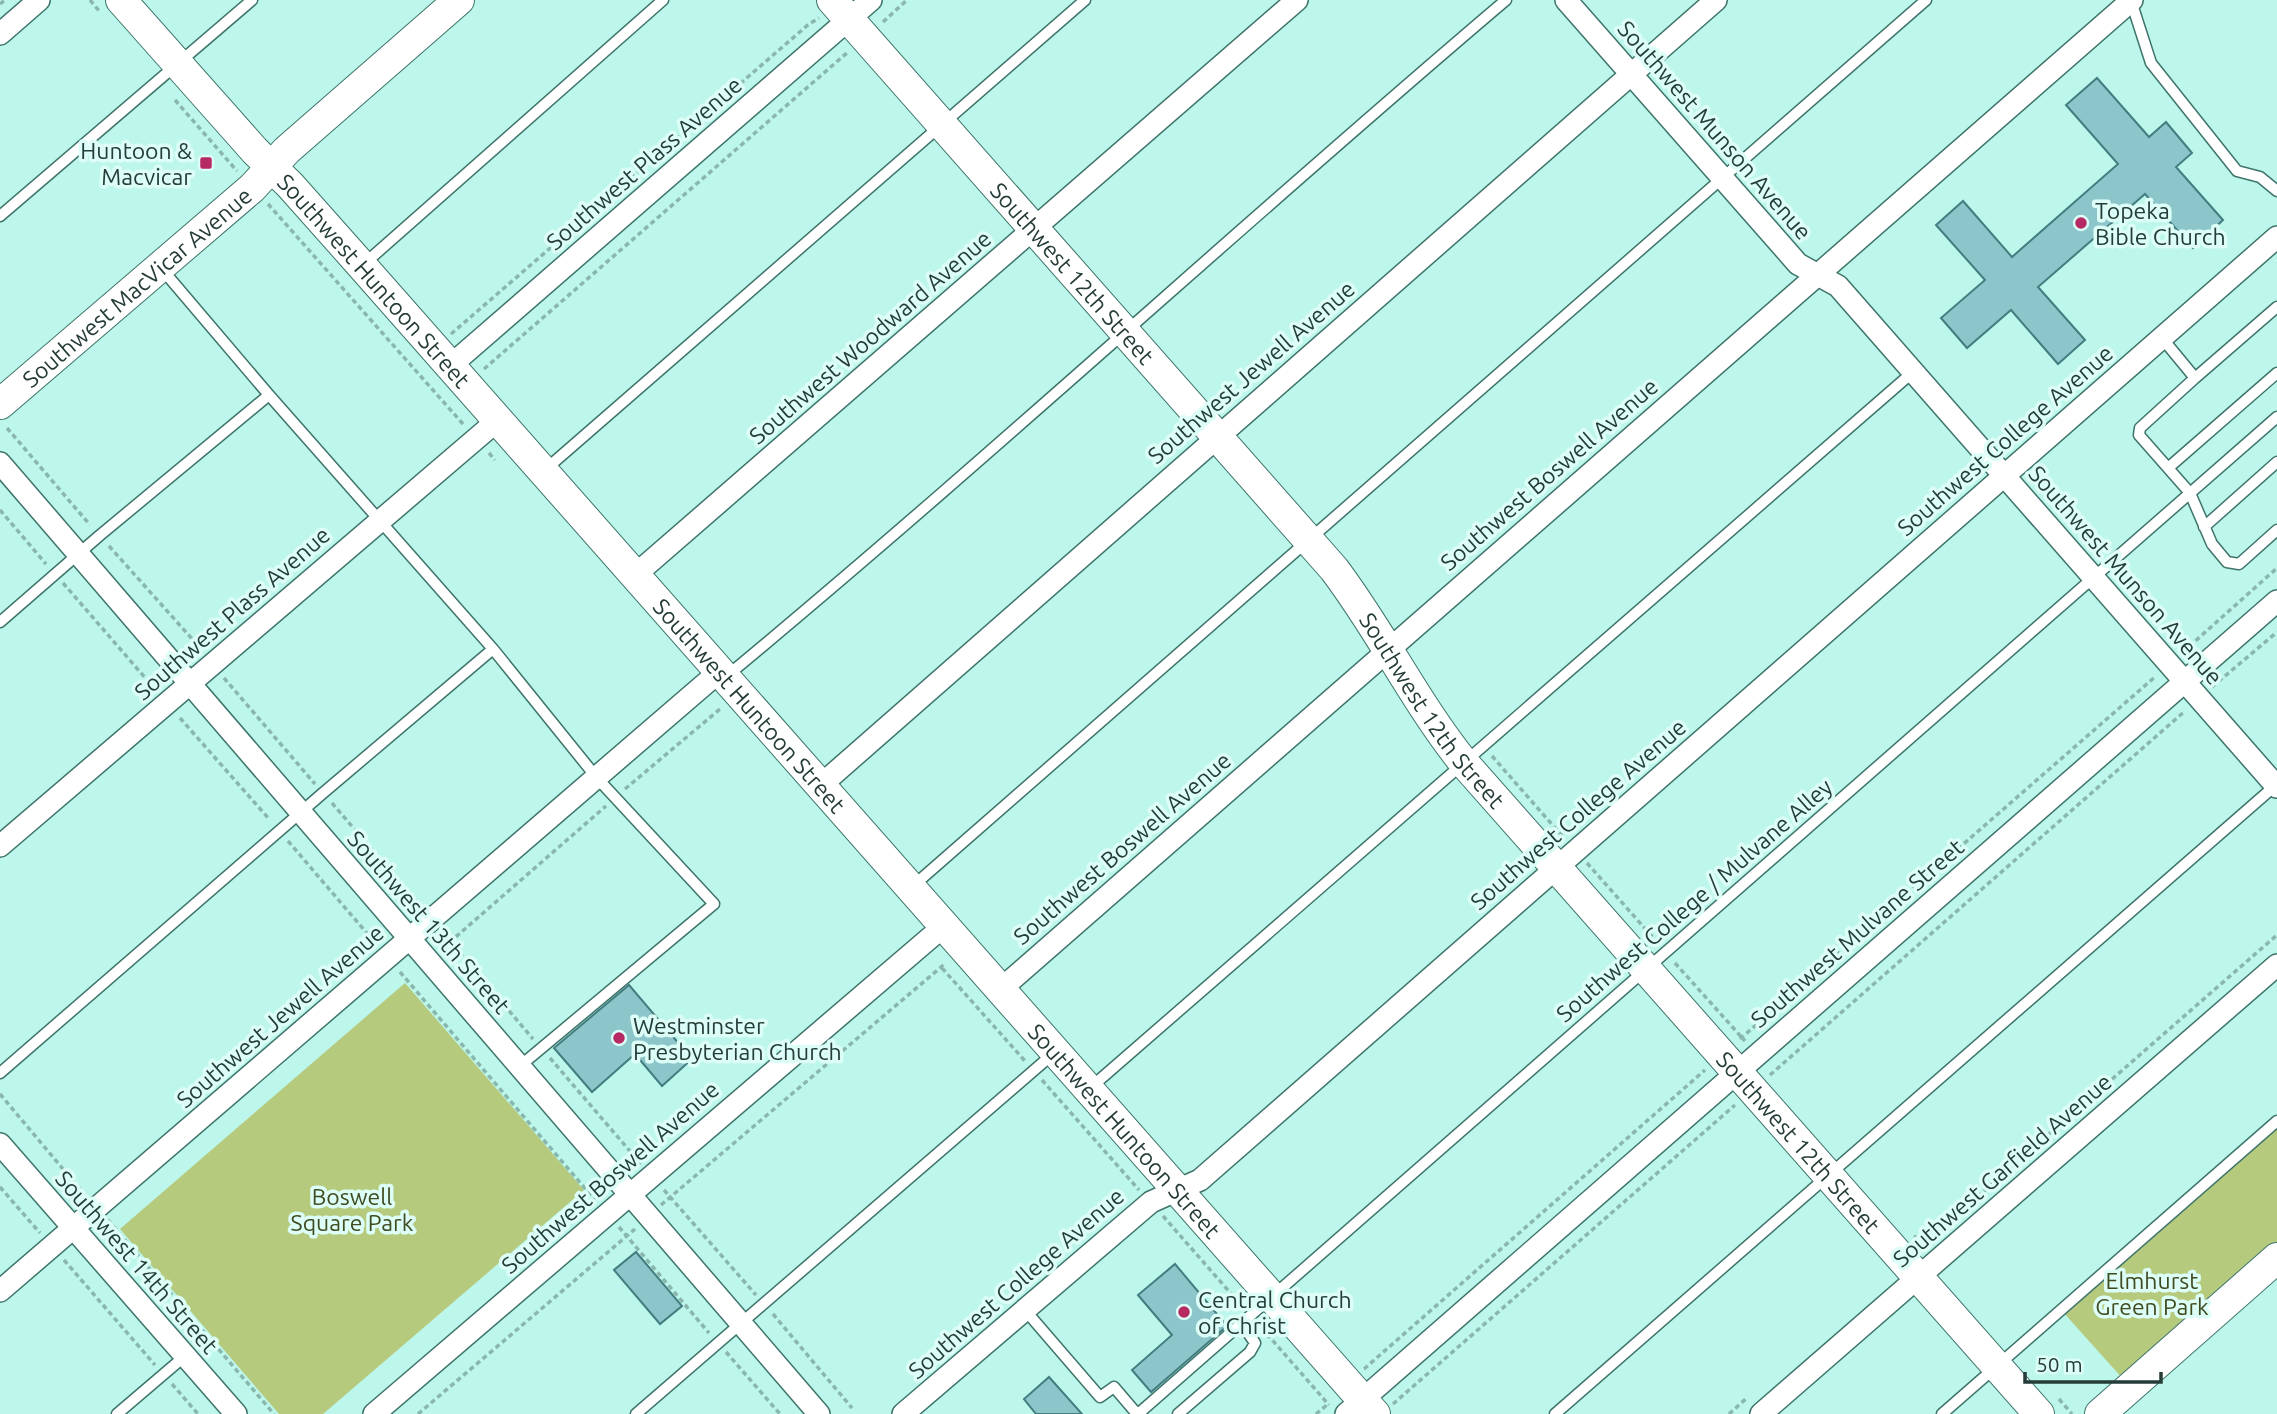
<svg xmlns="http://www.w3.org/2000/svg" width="2277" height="1414" viewBox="0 0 2277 1414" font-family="Ubuntu,sans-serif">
	<rect width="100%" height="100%" fill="#bdf6ea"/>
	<path fill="#b6ca7e" d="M405,983L584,1190L323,1414H279L120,1229Z
		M2277,1124V1242L2123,1379L2063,1312Z"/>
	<path fill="#8cc6ca" stroke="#447d80" stroke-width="2" d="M2097,78L2149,137L2166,122L2192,153L2176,167L2223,220L2193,248L2145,194L2038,287L2085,340L2058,364L2011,310L1967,348L1941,318L1985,280L1936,225L1963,201L2012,257L2118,164L2066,105Z
		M629,985L692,1059L662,1086L635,1054L592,1092L554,1048Z
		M636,1252L682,1306L660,1324L614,1270Z
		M1175,1264L1227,1326L1151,1392L1132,1370L1172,1335L1138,1295Z
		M1049,1377L1082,1414H1036L1024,1399Z"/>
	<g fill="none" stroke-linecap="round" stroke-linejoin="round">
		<g stroke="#3e746b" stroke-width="13">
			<path id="lane" d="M2131,1L2151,63L2237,171L2260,177L2277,191
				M0,216L252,0
				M364,264L663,0
				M161,268L269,395L493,649L597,778L714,904L520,1066
				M2162,338L2195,378L2140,428L2139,435L2190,493L2212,544L2227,562L2239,564L2277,530
				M2195,378L2277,307
				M2168,468L2277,373
				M546,469L1085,0
				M2204,527L2277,462
				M0,622L99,536L269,395
				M728,675C992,456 1244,222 1506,0
				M913,886L1926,0
				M0,1073L323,793L493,649
				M1089,1089L1913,372
				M1025,1310L1100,1397L1114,1387L1137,1414
				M117,1414L185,1356
				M636,1414L1054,1053
				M1138,1414L2277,417
				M1178,1414L1250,1352L1255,1343L1242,1324
				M1555,1414L2277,784
				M1942,1414L2277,1121"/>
		</g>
		<g stroke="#3e746b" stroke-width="24">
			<path id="street" d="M1566,0L1798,264L1838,286L2277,787
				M0,34L39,0
				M450,366L871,0
				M0,463L819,1414
				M635,575L1297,0
				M821,785L1716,0
				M0,846L498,420
				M1001,989L2132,0
				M0,1144L236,1414
				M0,1291L720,671
				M374,1414L945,925
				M903,1414L1151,1202L1200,1180L2277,237
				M1346,1414L2277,601
				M1761,1414L2277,965"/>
		</g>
		<g stroke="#3e746b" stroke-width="32">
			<g id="secondary">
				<path id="s1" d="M121,0L255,151L290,185L362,266L1375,1414"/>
				<path id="s2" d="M832,0L1334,569C1381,631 1415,702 1464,763L2039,1414"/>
				<path id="s3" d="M0,404L252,188L287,150L459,0"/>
				<path d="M2100,1414L2277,1258"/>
			</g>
		</g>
		<path stroke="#89b7ad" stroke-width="3.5" stroke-dasharray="5 3.5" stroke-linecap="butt" d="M90,0L100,12
			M0,4L5,0
			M883,22L907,0
			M175,100L237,171
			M268,204L463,424
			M451,334L809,24L819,18
			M484,369L848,52
			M7,428L90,525
			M489,453L495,460
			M0,510L46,564
			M109,546L202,650
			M63,583L154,688
			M2183,652L2277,568
			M224,678L315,784
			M2212,687L2277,632
			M180,718L270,820
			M1492,756L1563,837
			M625,789L720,709
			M332,803L420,906
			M288,841L377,945
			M1587,863L1656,941
			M443,933L533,1039
			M443,948L606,806
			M1675,963L1745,1041
			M942,968L1025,1061
			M400,972L595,1200
			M1740,1039L2156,676
			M550,1058L641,1164
			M1770,1075L2185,711
			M1042,1080L1139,1190
			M0,1094L84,1194
			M0,1187L40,1233
			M664,1190L756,1295
			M661,1205L946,963
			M1163,1216L1241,1305
			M108,1220L274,1414
			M619,1227L709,1333
			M1914,1236L1928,1244
			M1920,1247L2277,935
			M64,1260L155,1365
			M773,1314L852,1408
			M1267,1334L1329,1405
			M726,1352L780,1414
			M1364,1369L1705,1070
			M172,1384L198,1414
			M2059,1399L2072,1414
			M1393,1404L1735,1105
			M418,1414L635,1229
			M1316,1414L1328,1404
			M1729,1414L1748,1397"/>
		<use href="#lane" stroke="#fff" stroke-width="10"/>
		<use href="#street" stroke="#fff" stroke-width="21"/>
		<use href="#secondary" stroke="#fff" stroke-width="30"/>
	</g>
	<g fill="#b62a64" stroke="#dcfef7" stroke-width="2.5">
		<rect x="199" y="156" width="14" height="14" rx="3.5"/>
		<circle cx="2081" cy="223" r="7"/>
		<circle cx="619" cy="1038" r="7"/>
		<circle cx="1184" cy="1312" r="7"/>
	</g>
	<g text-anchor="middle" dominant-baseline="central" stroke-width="7" stroke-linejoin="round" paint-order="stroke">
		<g font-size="23" fill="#253c38" stroke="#dcfef7">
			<text transform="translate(1715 130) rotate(49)">Southwest Munson Avenue</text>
			<text transform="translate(644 163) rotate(-41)">Southwest Plass Avenue</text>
			<text stroke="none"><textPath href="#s2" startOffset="364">Southwest 12th Street</textPath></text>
			<text stroke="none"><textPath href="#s1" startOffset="378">Southwest Huntoon Street</textPath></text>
			<text stroke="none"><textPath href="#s3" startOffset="180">Southwest MacVicar Avenue</textPath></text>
			<text transform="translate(870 337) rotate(-41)">Southwest Woodward Avenue</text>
			<text transform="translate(1251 372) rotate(-41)">Southwest Jewell Avenue</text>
			<text transform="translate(2005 440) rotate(-41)">Southwest College Avenue</text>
			<text transform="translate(1549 474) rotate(-41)">Southwest Boswell Avenue</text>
			<text transform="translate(2126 575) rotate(49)">Southwest Munson Avenue</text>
			<text transform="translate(232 613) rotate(-41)">Southwest Plass Avenue</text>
			<text stroke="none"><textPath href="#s1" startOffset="945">Southwest Huntoon Street</textPath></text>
			<text stroke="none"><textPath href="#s2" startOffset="931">Southwest 12th Street</textPath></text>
			<text transform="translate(1578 814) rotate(-41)">Southwest College Avenue</text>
			<text transform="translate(1122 848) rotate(-41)">Southwest Boswell Avenue</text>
			<text transform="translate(1694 900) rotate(-41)">Southwest College / Mulvane Alley</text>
			<text transform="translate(429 922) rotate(49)">Southwest 13th Street</text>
			<text transform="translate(1857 933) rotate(-41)">Southwest Mulvane Street</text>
			<text transform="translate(280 1016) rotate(-41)">Southwest Jewell Avenue</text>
			<text stroke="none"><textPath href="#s1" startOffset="1512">Southwest Huntoon Street</textPath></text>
			<text stroke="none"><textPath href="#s2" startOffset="1498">Southwest 12th Street</textPath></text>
			<text transform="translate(2002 1170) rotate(-41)">Southwest Garfield Avenue</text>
			<text transform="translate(610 1177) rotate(-41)">Southwest Boswell Avenue</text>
			<text transform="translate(137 1262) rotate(49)">Southwest 14th Street</text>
			<text transform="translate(1016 1283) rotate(-41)">Southwest College Avenue</text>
		</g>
		<g font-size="23" fill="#253c38" stroke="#dcfef7" text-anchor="start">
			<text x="192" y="150" text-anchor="end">Huntoon &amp;<tspan x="192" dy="26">Macvicar</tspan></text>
			<text x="2095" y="210">Topeka<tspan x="2095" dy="26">Bible Church</tspan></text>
			<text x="633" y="1025">Westminster<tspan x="633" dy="26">Presbyterian Church</tspan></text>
			<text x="1198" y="1299">Central Church<tspan x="1198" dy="26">of Christ</tspan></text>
		</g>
		<g font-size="23" fill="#414b20" stroke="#dcfef7">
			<text x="352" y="1196">Boswell<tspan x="352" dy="26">Square Park</tspan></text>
			<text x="2152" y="1280">Elmhurst<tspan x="2152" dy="26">Green Park</tspan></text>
		</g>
	</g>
	<path d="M2025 1372v10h136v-10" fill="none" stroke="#253c38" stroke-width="3.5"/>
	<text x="2036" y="1372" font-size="21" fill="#253c38" stroke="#dcfef7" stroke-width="5" paint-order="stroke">50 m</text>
</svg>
